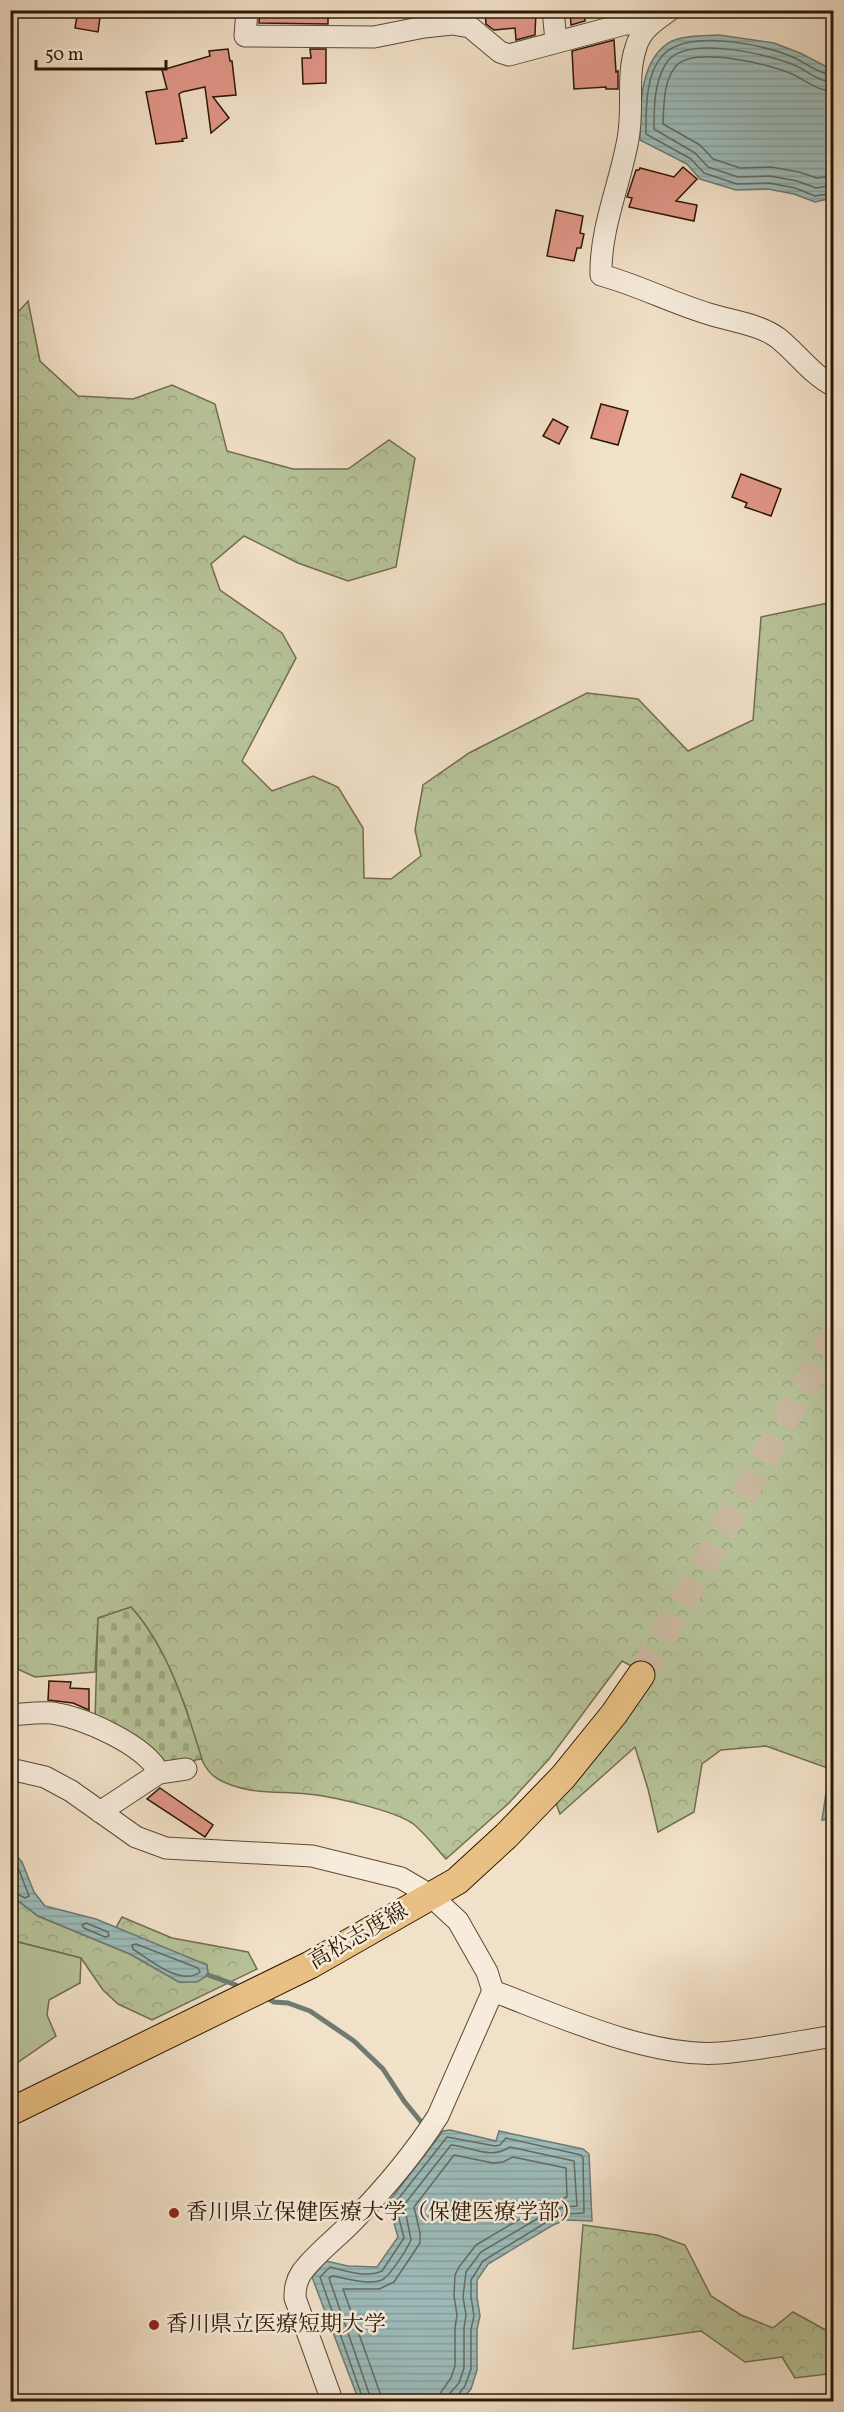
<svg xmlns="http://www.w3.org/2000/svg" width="844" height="2412" viewBox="0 0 844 2412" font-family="Vollkorn,'Noto Serif JP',serif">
	<defs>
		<pattern id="forest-crowns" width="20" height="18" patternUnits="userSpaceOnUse" patternTransform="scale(1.5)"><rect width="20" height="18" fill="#b7c399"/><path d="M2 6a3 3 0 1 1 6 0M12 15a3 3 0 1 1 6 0" fill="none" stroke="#9ea782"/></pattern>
		<pattern id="cemetery-stones" width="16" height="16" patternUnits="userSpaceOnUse" patternTransform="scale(1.5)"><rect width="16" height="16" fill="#b7c399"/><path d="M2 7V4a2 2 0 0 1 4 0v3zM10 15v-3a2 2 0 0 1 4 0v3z" fill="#9ea782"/></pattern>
		<pattern id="water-rules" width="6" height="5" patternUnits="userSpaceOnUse" patternTransform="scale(1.5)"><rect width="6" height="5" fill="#9cbcbb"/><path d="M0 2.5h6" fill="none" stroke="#87a19f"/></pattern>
	</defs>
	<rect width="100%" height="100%" fill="#f2e1c9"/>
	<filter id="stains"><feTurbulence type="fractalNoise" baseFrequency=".00333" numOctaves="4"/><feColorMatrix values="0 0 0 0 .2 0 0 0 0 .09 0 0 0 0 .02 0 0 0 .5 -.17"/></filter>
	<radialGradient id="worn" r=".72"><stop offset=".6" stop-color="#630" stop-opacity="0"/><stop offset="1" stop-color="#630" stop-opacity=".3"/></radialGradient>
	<path fill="url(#forest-crowns)" stroke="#716e4e" stroke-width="1.5" d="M28,301L40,361L78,396L133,399L172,385L215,404L227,451L293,469H348L389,440L415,458L396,567L348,581L298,563L244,536L211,564L220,590L282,633L296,658L242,761L272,791L313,776L338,787L363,828L364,878L391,879L421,856L415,830L423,785L469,753L587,693L638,699L688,751L753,720L761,617L833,602V1770L766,1746L721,1750L702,1764L694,1812L658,1832L648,1789L635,1747L560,1814L554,1798L648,1675L622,1661L549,1759L509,1803L446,1859C436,1848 424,1832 412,1823C392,1810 331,1796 307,1794C277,1791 246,1795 218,1779C196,1767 194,1728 185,1706C172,1672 156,1634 131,1607L98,1618L95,1672L35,1677L11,1666L10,321Z
		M10,1895L38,1916L130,1954L179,1982L197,1981L208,1975L207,1965L115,1929L122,1917L172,1938L248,1952L257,1969L152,2020L118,2004L103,1990L81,1958L18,1942L11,1938Z
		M583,2225L657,2235L685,2245L711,2296L741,2315L773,2328L793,2312L833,2334V2401H830L827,2374L795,2378L782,2357L745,2362L701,2331L573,2349Z"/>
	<path fill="url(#cemetery-stones)" stroke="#716e4e" stroke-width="1.5" d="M131,1607C168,1648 186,1707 202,1759L168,1765L148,1745L95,1719L98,1618Z"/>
	<path fill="#b7c399" stroke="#716e4e" stroke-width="1.5" d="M11,1938L18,1942L81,1958L80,1983L49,2000L47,2015L56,2036L11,2067Z"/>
	<path fill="url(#water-rules)" stroke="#6f7a71" stroke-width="1.5" d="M719,35L774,43L800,53L833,70V198L815,202L794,194L768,189L736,190L700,179L687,164L640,140C640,108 639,58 672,41C685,35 704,36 719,35Z
		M828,1780L833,1781V1814L828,1819L822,1820Z
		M10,1849L22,1862L34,1892L45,1906L96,1919L207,1965L208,1975L197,1982H179L130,1954L38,1916L11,1895Z
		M450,2130L496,2141L499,2131L583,2149L589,2154L592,2221L566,2220L553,2225L488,2264L477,2280V2297L480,2316L477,2329V2370L471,2389L460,2401H359L312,2277L326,2261L348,2266L377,2267L398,2237L388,2203L443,2131Z"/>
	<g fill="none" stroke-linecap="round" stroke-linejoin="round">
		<path stroke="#646a5f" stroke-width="1.5" d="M834,75C818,74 802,60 788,55C758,44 688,29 663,55C645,74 646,110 646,134L691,159L704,173L737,184L769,183L795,188L815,196L834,193
			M834,83C819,82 805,69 792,64C766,54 686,35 667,62C654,81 654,107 654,129L695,153L708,167L738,177L770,176L797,181L816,188L834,185
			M834,92C818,91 805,80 792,74C770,64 694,46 676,66C663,81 664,106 663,124L700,145L713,159L740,168L771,167L799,172L817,178L834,176
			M10,1858L17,1865L29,1896L25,1898L10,1890
			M86,1923L108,1932L109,1936L105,1937L84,1928L82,1925Z
			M136,1944L198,1968L200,1972C181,1987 149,1959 133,1949L132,1945Z
			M364,2402L320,2277L330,2267C345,2271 367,2278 382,2271L404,2238L395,2203L447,2137L495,2146L500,2145L506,2138L581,2155L583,2158L584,2213L565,2214L550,2220L483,2261L471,2280V2297L474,2316L471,2329V2369L465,2386L457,2396L456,2402
			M372,2402L329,2278L333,2276C346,2279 368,2285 382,2280C390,2276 407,2249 411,2240L404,2205L451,2145C473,2147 490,2160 510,2147L574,2161L577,2206L563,2207L547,2213L481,2252L466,2272L463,2297L466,2315L464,2328V2368L459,2383L450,2393L449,2402
			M381,2402L380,2393L343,2289H379L394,2282L420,2243V2233L414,2207L454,2155L493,2163L503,2162L513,2157L566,2168L567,2197L542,2206L476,2245L459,2267L455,2275L454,2296L457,2315L455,2328V2366L451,2378L441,2392L440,2402"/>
		<path stroke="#6f7a71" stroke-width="5" d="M208,1975L236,1985
			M267,1998L274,2002L288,2003L310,2011L354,2041L383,2069L404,2101L426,2128"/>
	</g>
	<path fill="#e19688" stroke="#2b1803" stroke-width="1.5" d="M78,10H101L98,32L75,28Z
		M260,10H328V24L259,23Z
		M485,10H536L535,35L516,40L515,28L494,30L486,24Z
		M570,10H585V21L571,25Z
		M614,40L616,72L618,71V89H606V87L574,89L572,51Z
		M228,49L230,61H232L236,95L213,97L229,118L211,133L205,87L182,92L179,94L187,138L182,139L183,141L156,144L146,92L167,89L162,70L210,56L209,51Z
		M310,49H326V83L303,84L302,58H311Z
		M683,167L697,179L676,201L697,205L694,221L629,207L632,198L627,197L636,170H639L640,168L674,177Z
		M556,210L583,216L580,233L584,234L581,248H577L574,261L547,256Z
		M601,404L628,411L618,445L591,438Z
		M553,419L568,427L559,444L543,436Z
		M741,474L781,489L771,516L745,507L747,503L732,497Z
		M49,1681L71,1682L70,1688L89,1689V1710L73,1703L48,1700Z
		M160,1788L213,1825L205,1837L147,1799Z"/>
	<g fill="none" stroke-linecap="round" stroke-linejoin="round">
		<path stroke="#cab9a1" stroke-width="27" stroke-dasharray="27 14" stroke-linecap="butt" d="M641,1675L834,1335"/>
		<g stroke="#5d4a34" stroke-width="23">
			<path id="minor" d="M247,10L245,36L374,37L424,27L452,24L470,27L500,52L509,55L625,24H649
				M553,10L556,41
				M670,10C656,20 641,29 636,47C626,77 634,108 628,139C620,185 600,228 601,275C638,285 672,303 709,314C731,321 759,324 778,338C797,353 812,375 834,386
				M10,1715C25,1714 38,1712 52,1713C82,1717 146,1745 159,1773L186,1769
				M10,1769L45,1777L71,1791L136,1837L166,1848L312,1856L401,1878L430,1895L458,1921L487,1972L493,1991C559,2016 650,2058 720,2053C758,2050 796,2042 834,2036
				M100,1812L159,1773
				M330,2402V2395L295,2298C295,2288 296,2281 302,2272C316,2253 338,2237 354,2220C385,2188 414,2154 438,2116L493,1991"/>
		</g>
		<g stroke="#2b1803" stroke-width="29">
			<path id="major" d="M10,2112L310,1965L457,1881L506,1836L563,1777L614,1714L641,1675"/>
		</g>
		<use href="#minor" stroke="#f7ecdc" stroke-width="21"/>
		<use href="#major" stroke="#e9c084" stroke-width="27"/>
	</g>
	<g fill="#8f2418" stroke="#f7ecdc" stroke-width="2">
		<circle cx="174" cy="2213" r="6"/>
		<circle cx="154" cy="2325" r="6"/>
	</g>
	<g text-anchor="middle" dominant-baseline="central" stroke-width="5" stroke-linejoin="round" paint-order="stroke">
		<g font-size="22" fill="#2b1803" stroke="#f7ecdc">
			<text transform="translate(359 1937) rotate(-30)">高松志度線</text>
		</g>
		<g font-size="22" fill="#2b1803" stroke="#f7ecdc" text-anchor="start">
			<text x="186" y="2213">香川県立保健医療大学（保健医療学部）</text>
			<text x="166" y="2325">香川県立医療短期大学</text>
		</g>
	</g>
	<rect width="844" height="2412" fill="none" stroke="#f2e1c9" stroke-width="36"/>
	<rect x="12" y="12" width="820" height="2388" fill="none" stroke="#2b1803" stroke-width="3"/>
	<rect x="18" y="18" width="808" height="2376" fill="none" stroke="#2b1803" stroke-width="1.5"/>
	<path d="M36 60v9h130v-9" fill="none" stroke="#2b1803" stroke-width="3"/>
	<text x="45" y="60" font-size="18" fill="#2b1803" stroke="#f7ecdc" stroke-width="4.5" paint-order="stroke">50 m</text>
	<rect width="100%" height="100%" filter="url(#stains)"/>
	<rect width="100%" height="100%" fill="url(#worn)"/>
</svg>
